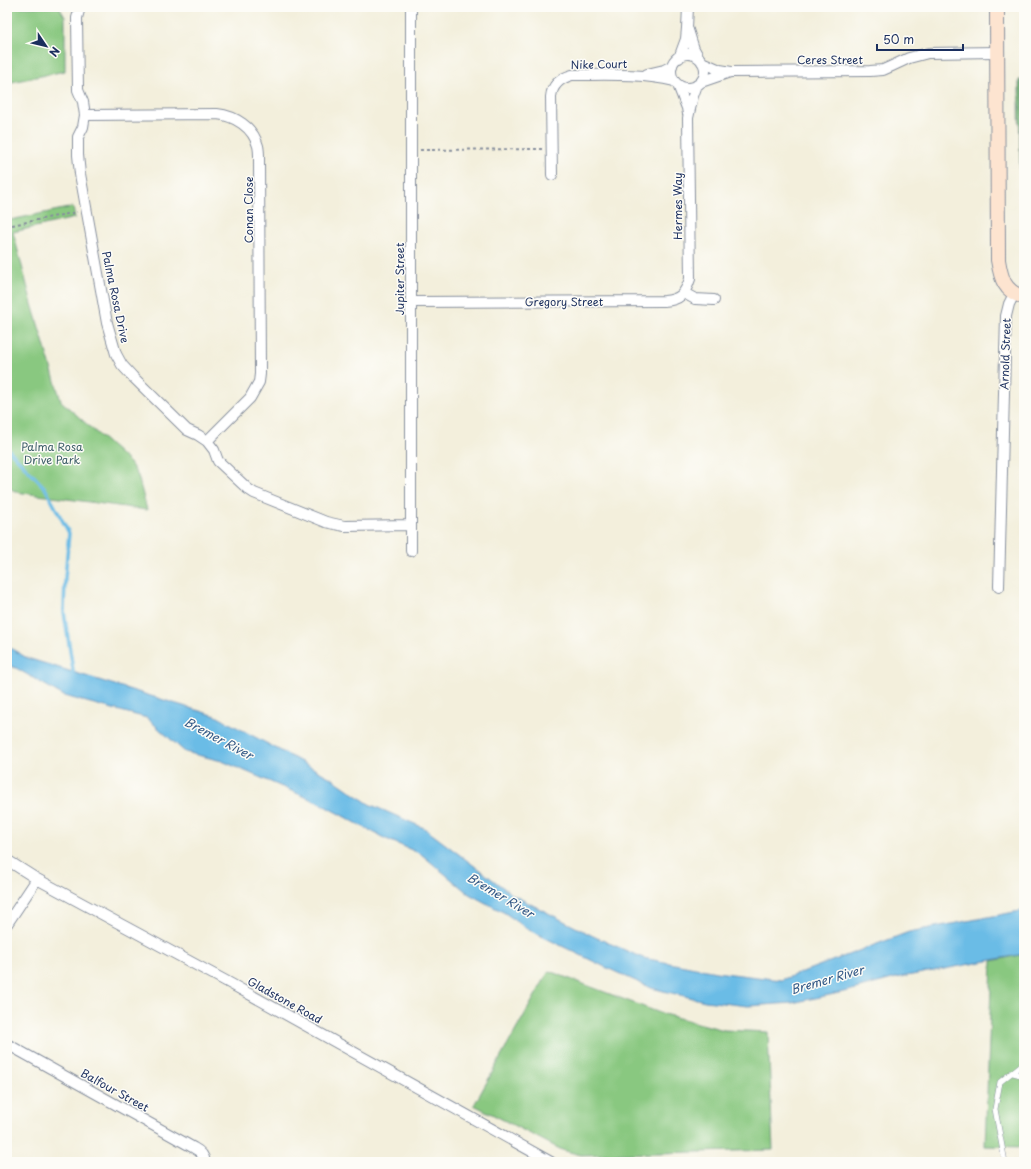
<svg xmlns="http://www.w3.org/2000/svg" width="1031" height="1169" viewBox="0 0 1031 1169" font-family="'Playpen Sans',sans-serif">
	<rect width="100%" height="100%" fill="#fdfcf7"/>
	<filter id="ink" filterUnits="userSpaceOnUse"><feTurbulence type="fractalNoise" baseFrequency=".025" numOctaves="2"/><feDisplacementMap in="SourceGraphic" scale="8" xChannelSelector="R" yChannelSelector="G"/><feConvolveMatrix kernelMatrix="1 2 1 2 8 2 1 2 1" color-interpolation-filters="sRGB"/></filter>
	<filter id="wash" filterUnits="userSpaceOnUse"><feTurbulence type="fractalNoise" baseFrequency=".012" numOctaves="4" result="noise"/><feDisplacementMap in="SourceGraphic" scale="16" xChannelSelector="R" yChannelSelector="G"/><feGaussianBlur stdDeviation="0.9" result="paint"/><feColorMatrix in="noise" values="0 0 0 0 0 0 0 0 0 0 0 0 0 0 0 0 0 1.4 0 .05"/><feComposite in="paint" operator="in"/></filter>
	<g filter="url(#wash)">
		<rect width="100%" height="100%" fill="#f3efdc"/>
		<path fill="#89c880" stroke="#527c6f" d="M7,7H59L65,17V71L7,83Z
			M73,207L75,218L13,232L32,304L61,401L130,463L138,476L147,510L16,492L7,486V208L10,220Z
			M1024,954V1147L985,1146L992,961Z
			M549,971L660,1013L724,1030L768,1032L773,1150L581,1155L562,1150L474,1105Z"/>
		<path fill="#6eac6e" stroke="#446e66" d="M1019,80H1024V183H1020Z"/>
		<path fill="#6bbce6" stroke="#4376a2" d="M7,646L27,658L216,716L333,779L369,804L424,828L513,895L593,936L643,958L716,972L781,980L909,932L1020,911H1024V954L896,978L848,991L792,1003L748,1006L705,1001L651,988L605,967L529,930L505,913L469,894L421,854L384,838L317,802L222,761L185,752L147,718L64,696L16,668L7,665Z"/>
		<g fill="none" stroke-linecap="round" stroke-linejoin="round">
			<path stroke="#6bbce6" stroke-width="3.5" d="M7,448L45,488L69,533L65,578L64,612L73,670L72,677"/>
		</g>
	</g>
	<g filter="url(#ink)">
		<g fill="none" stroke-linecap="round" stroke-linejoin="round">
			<g stroke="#878f9d" stroke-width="6">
				<path id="lane" d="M1013,1073L1024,1076
					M1005,1162L995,1109L1000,1082L1024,1063"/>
			</g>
			<g stroke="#878f9d" stroke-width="12">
				<path id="street" d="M80,7L77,18L78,90L83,102L85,115L83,127L78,137V155L80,174L107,323L116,354L122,365L133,377L187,430L198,435L207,441L214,450L218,461L248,489L254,493L326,522L344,526L411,525
					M411,7V551
					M688,30L694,49L699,58
					M671 71a17 17 0 1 1 34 0a17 17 0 1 1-34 0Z
					M679,58L686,39L687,28L688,7
					M702,62L720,70L731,72L870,71L883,70L892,66L909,58L928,53L998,52
					M647,74L664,70L672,66
					M701,82L730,72
					M678,85L687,108L688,114
					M85,115L217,114C235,116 253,127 258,146C259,150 259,154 259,158L260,374L259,382L250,398L207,441
					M552,175L551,97C552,85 561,78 572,75C606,75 641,73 674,81
					M684,293L695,299L714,300
					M411,302L664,301C680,300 685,294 690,279L688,118L693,96L697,85
					M999,587L1006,316L1009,304L1014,294
					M7,860L37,879L224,980L551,1162
					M7,924L37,879
					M7,1044L194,1148C200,1151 204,1155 205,1162"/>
			</g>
			<g stroke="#878f9d" stroke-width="16">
				<path id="secondary" d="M997,7L998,260C1001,278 1004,292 1024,297"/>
			</g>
			<path stroke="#878f9d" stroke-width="2" stroke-dasharray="3 3" stroke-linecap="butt" d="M420,150L542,149
				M12,225L77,212"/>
			<use href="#lane" stroke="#fff" stroke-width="5"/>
			<use href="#street" stroke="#fff" stroke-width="10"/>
			<use href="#secondary" stroke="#fde4d0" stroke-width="14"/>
		</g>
	</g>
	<g text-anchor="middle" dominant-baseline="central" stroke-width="3" stroke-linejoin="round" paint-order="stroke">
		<g font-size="11" fill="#1b2f5e" stroke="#fdfcf7">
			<text x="830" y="59">Ceres Street</text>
			<text transform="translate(599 64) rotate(-1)">Nike Court</text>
			<text transform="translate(677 206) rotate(-90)">Hermes Way</text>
			<text transform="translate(248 210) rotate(-90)">Conan Close</text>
			<text transform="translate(399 279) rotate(-90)">Jupiter Street</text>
			<text transform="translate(116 297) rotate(78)">Palma Rosa Drive</text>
			<text x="564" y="301">Gregory Street</text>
			<text transform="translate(1005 354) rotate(-88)">Arnold Street</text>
			<text transform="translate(285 1000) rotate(29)">Gladstone Road</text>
			<text transform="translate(115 1090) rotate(29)">Balfour Street</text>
		</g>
		<g font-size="11" fill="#3c5d68" stroke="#fdfcf7">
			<text x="52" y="446">Palma Rosa<tspan x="52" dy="13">Drive Park</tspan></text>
		</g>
		<g font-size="12" font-style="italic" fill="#335987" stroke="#fdfcf7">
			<text transform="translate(219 738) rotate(28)">Bremer River</text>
			<text transform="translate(501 895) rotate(31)">Bremer River</text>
			<text transform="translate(827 979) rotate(-16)">Bremer River</text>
		</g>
	</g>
	<rect width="1031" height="1169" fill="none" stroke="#fdfcf7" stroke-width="24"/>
	<g transform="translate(46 46) rotate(125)" stroke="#fdfcf7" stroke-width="3" paint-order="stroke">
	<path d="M0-3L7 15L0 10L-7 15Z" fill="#1b2f5e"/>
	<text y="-6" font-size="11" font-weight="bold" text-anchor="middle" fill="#1b2f5e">N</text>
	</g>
	<path d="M877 44v6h86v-6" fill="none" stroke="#1b2f5e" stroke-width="2"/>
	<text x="883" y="44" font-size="12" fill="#1b2f5e" stroke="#fdfcf7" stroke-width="3" paint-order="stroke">50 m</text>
</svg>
